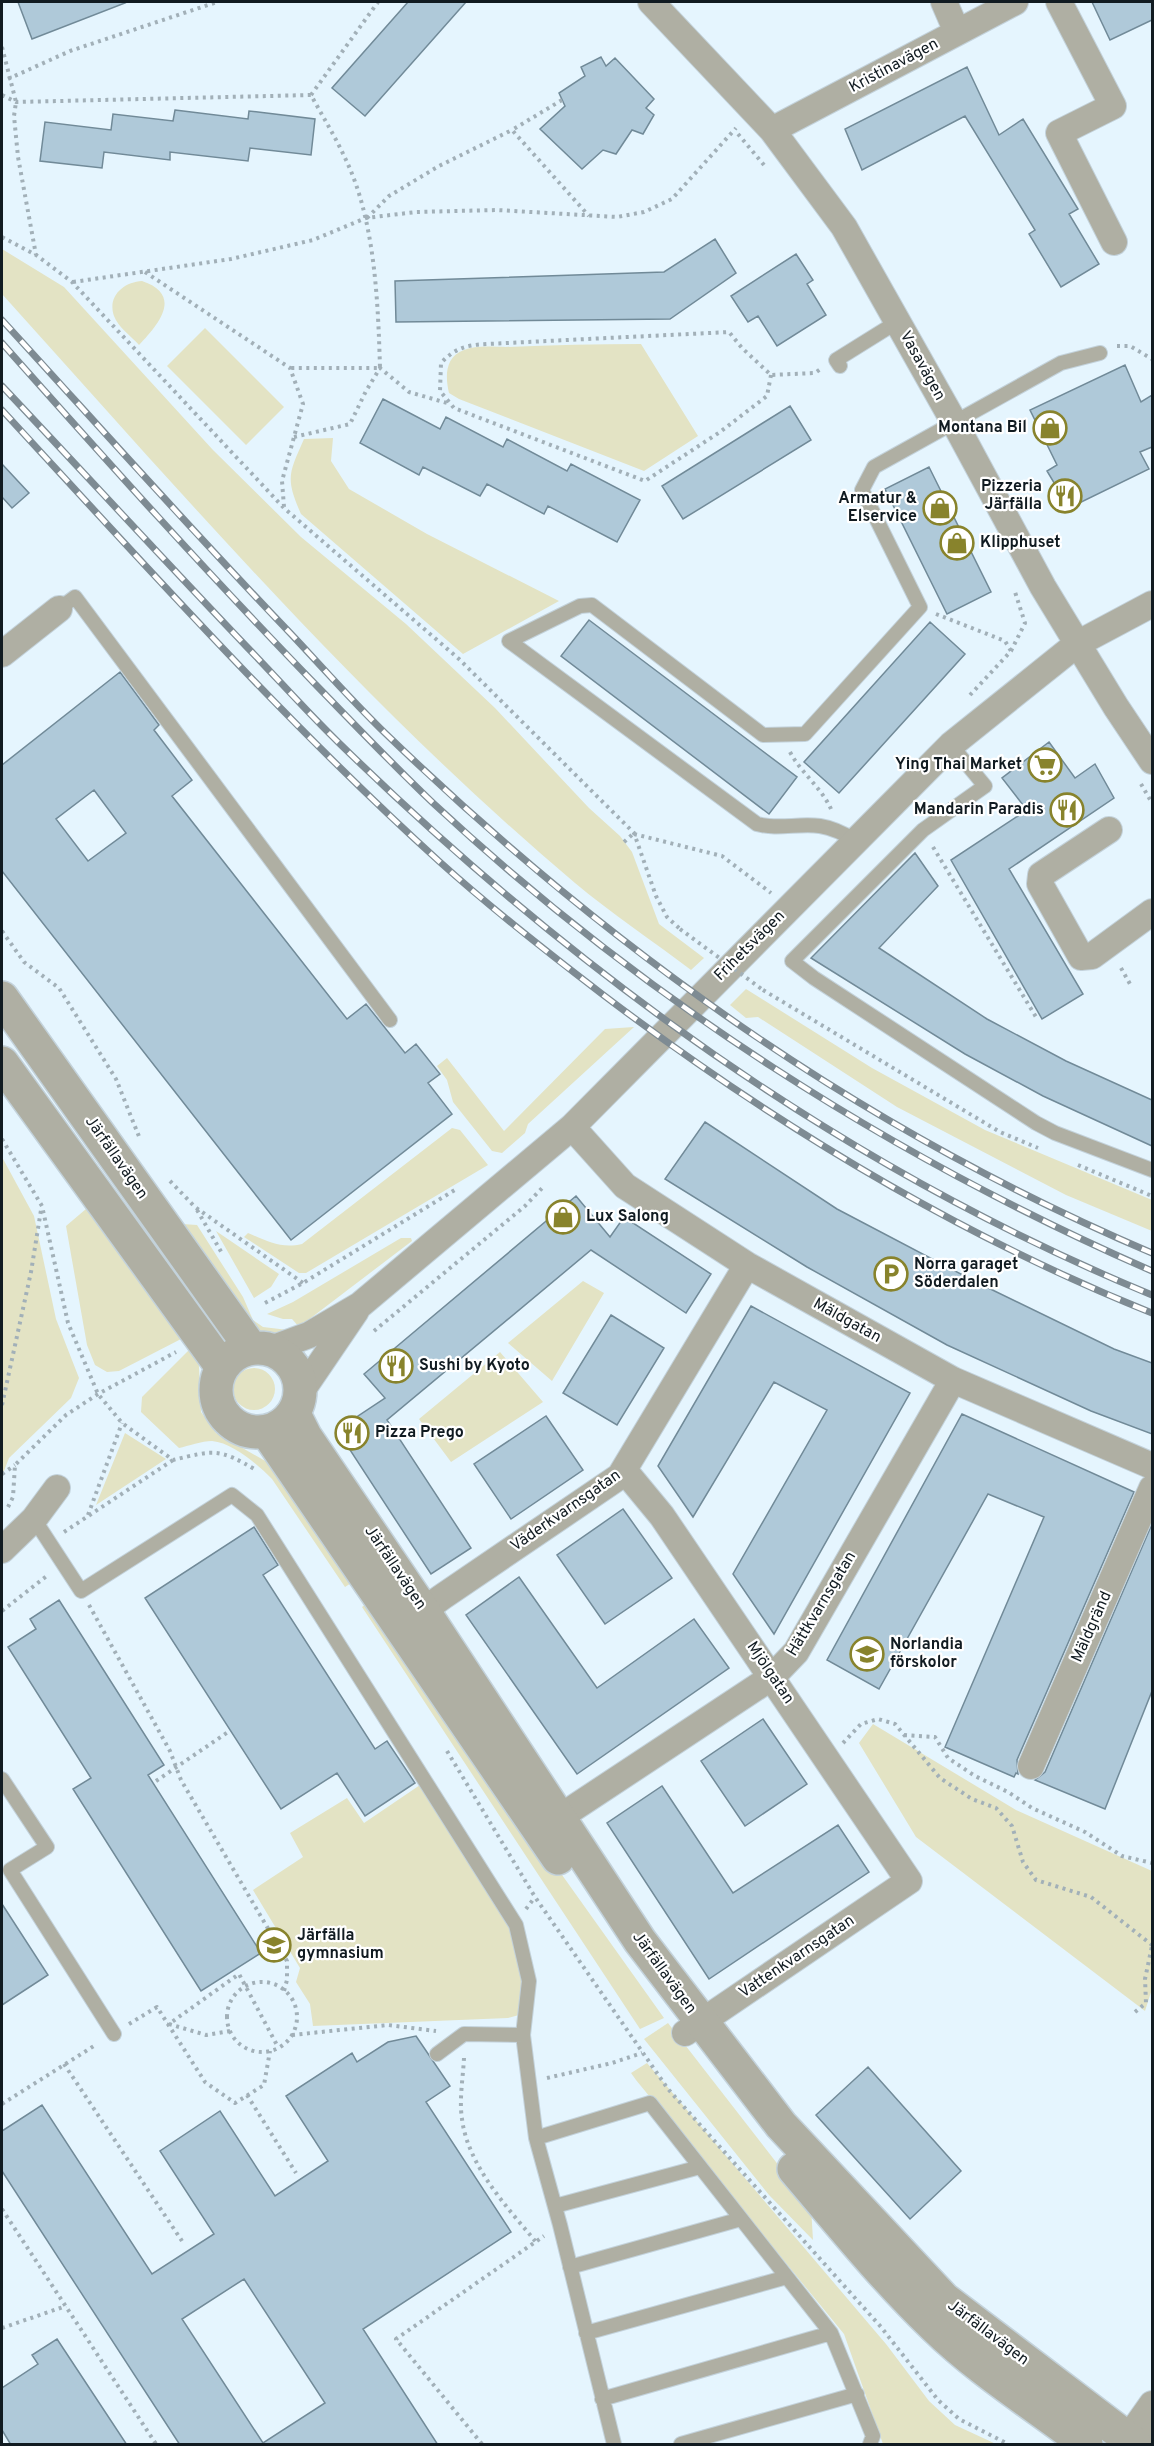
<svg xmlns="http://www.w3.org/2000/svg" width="1154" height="2446" viewBox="0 0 1154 2446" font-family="Overpass,sans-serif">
	<rect width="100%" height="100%" fill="#e5f5fe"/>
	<path fill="#e3e3c4" d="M2,249L64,287L213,450L301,537L406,624L495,708L589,808L620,836L632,852L659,924L704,958L691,970C653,941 612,914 575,883C365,706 185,497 2,294Z
		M142,281C184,295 158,325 139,345C131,336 118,327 114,316C107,296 124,282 142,281Z
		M205,328L284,407L246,445L167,366Z
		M641,344L698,436L644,471L459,399L449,393C445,376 445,357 464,350C476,345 493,347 506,347C551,345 596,344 641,344Z
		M333,438L331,461L349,489L427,534L559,601L463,654L301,514C285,478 289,473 304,439Z
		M746,989L872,1068L985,1130L1152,1200V1231L1066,1195L897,1107L758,1017L746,1018L730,1005Z
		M634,1027L528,1124L525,1133L502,1153L492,1151L453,1102L447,1080L437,1066L447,1058L504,1131L605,1029Z
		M452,1128L460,1130L488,1165L306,1273H299L244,1237L248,1233C267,1241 281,1249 302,1244Z
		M2,1157L34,1216L56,1319L79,1378L71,1398L9,1458L2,1476Z
		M86,1209L147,1293L188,1331L198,1345L201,1412L216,1433L274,1466L356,1580L345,1587L272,1479C257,1464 233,1443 212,1441C202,1441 188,1446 179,1448L141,1412L142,1397L189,1350L181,1339L119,1371L107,1372L95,1365L87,1345L66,1226Z
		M182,1224L197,1225L243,1297L253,1320L263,1327L288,1330L278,1337L256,1332Z
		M216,1231L279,1274L271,1287L254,1298Z
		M401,1238H411L412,1241L299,1327L292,1319H283L267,1314L293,1302Z
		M583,1281L604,1293L552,1381L508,1343Z
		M500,1352L543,1402L451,1462L419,1419Z
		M233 1389a21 21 0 1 1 42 0a21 21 0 1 1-42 0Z
		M125,1433L166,1459L96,1505Z
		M375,1597L530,1830L664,2018L640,2029L362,1607Z
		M873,1724L1016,1810L1152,1871V1989L1145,2011L916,1837L859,1743Z
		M423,1783L513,1928L521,1971L522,2009L519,2015L508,2018L313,2026L310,2004L296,1982L300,1968L253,1890L303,1857L290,1833L347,1798L364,1823Z
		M668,2023L811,2207L813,2240L769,2195L644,2039Z
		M647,2063L886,2344L929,2401L955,2425L996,2444H883L844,2334L636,2080L631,2073Z"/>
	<path fill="#afc9d9" stroke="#718a98" stroke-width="1.5" fill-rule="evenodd" d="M18,2H124L125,3L32,39Z
		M408,2H466L365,116L332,88Z
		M1092,2H1152V20L1110,40Z
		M601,57L606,66L615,58L654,99L646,108L654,115L643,134L632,130L616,154L603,150L582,169L540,129L565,106L559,93L585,76L581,67Z
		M967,67L999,135L1023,119L1078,209L1069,214L1099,264L1061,287L1029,234L1035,230L965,116L862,170L845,129Z
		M175,110L248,119L249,111L315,119L311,155L250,148L248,161L170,152V160L104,152L102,168L40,161L45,122L111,130L113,114L173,121Z
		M715,239L736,273L670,319L396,322L395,281L664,272Z
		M796,254L813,280L807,284L826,315L777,346L758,316L748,322L731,296Z
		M1125,365L1141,402L1152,395V447L1140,452L1149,469L1069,508L1047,471L1057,465L1030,410Z
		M383,399L440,429L446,417L503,447L507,439L567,471L571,464L640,500L617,542L548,506L544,514L487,484L480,496L423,467L419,475L360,443Z
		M790,406L811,440L683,519L662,486Z
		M2,464L29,493L12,508L2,497Z
		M929,467L991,592L947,614L885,489Z
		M589,620L797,777L769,814L561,656Z
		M930,622L965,654L839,793L804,762Z
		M120,672L159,725L154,730L192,780L172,796L347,1019L366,1004L405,1053L416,1044L440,1074L428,1083L452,1114L291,1240L2,871V765ZM94,790L126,833L88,861L56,819Z
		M1049,742L1075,778L1095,764L1114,798L1009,869L1083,994L1042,1019L951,860L1027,810L1002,778Z
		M915,853L938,886L879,948L987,1019L1066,1061L1152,1100V1146L1043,1096L965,1054L811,958Z
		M705,1122L837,1209L976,1282L1114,1349L1152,1363V1434L1091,1411L947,1345L807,1267L665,1179Z
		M576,1196L610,1237L624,1217L711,1274L686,1313L591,1250L387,1420L471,1548L431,1574L337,1430L385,1398L364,1374Z
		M751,1306L910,1393L774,1634L733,1574L827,1410L774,1382L693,1517L658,1466Z
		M611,1315L664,1348L617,1425L563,1393Z
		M962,1414L1134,1492L1017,1760L1018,1774L1016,1773L1014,1777L945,1747L1044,1517L988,1494L879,1689L827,1660Z
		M546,1416L583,1470L511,1519L474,1464Z
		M623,1509L672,1578L605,1624L557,1555Z
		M1152,1524V1691L1105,1809L1035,1780L1045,1772Z
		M254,1527L278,1565L263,1575L375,1749L387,1741L415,1783L365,1816L337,1773L281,1809L145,1598Z
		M519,1577L597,1688L694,1619L729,1668L577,1774L466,1615Z
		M59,1600L164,1765L148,1775L261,1953L201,1991L73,1789L91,1778L8,1647L36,1629L30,1619Z
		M763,1719L807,1784L745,1826L701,1761Z
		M662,1786L733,1893L838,1825L869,1872L709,1979L607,1823Z
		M2,1904L48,1975L2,2005Z
		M416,2036L450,2086L426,2102L511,2232L363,2329L438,2445H180L2,2171V2131L42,2105L152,2274L214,2234L160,2151L220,2111L275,2196L328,2161L286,2096L352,2053L357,2062L388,2042ZM244,2279L325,2403L263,2443L182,2319Z
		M868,2067L961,2171L910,2219L816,2115Z
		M57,2339L127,2445H11L2,2430V2388L38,2364L32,2355Z"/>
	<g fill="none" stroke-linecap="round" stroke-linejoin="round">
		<g stroke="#c3d2db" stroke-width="16">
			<path id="service" d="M840,366L836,360L897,322
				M59,609L75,597L390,1020
				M951,745L985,786L923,830L792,961L814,978L1036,1123L1055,1133L1152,1170
				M856,841C845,834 833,828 820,826C798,823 778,830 757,824L509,641L580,606L592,605L763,735L805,734L920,607L862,490L874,467L1061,363L1100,353
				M34,1519L81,1591L232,1495L257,1515L516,1925L529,1981L523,2035L536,2138L560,2225L614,2444
				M2,1779L47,1847L10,1870L114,2034
				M437,2054L464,2034L523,2035
				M536,2138L650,2103L831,2333L873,2436L870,2444
				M555,2206L700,2167
				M570,2267L741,2219
				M586,2333L787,2277
				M602,2399L831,2333
				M681,2444L857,2394"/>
		</g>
		<g stroke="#c3d2db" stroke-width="28">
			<path id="minor" d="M651,2L772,130L844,227L954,422L1043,587L1116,707L1152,761
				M944,2L957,32
				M1059,2L1113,106L1059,133L1114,242
				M772,130L1015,2
				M2,654L59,609
				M1109,830L1041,875L1040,884L1081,957L1092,956L1152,912
				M572,1127L625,1186L747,1265L953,1380L1152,1466
				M271,1349L309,1335L360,1305L572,1127L951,745L1077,644L1152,604
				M301,1392L356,1311
				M624,1470L662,1516L909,1881L685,2033
				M2,1550L34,1519L57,1488
				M408,1622L442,1597L620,1476L747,1265
				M1031,1766L1152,1488
				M545,1827L772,1677L796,1652L953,1380
				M1128,2438L1152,2404
				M1150,2444L1152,2438"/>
		</g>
		<g stroke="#c3d2db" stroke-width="36">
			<path id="tertiary" d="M2,998L251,1348
				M2,1063L222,1367
				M216 1390a42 42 0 1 1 84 0a42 42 0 1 1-84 0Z
				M294,1414L305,1436L424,1612L640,1941L781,2125L944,2299L1135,2444
				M267,1432L558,1858
				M794,2169C839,2222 884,2278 934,2326C980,2371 1035,2405 1086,2444"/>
		</g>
		<path stroke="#a2b0b8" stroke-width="4" stroke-dasharray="3 4.5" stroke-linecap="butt" d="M2,47L16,102L14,116L18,157L36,255
			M8,79L70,51L217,2
			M2,95L16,102L311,95C323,117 336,138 346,160C375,221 378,301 380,368H290
			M311,95L378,2
			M562,100L512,130L589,216
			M738,134L764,165
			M367,218L389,196L439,166L512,130
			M2,237L36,255L72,282L284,508L459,659L634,833L656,896L667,917L680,929
			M145,272L290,368L303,404L282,481L284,507
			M73,282L231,259L313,240L366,218L416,212L497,210L617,217L644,212L672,199L736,128
			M1117,346H1130L1152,359
			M771,375L767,396L720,432L645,481L454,408L440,391L441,363C455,348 466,345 487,344L729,332L742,348L771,375L815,373L822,368
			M294,437L350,424L366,391L380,368L409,392L447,403
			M936,614L1005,641L1011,651
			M970,695L1011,651L1025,623L1015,592
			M790,752C801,773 821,787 831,809
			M1141,784L1152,803
			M634,834L722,856L771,893
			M624,842L634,833
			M933,847L1036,1017
			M2,931L24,962L59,988L116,1079L140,1139
			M1121,968L1130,984
			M763,990L1000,1132L1038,1148
			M2,1139L42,1206L68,1323L98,1394L122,1423L173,1460C214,1450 219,1448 256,1470
			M1078,1165L1152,1196
			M170,1181L195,1207L303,1283
			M197,1210L223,1255
			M265,1303L303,1283L458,1188
			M374,1331L525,1206L544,1186
			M2,1405L31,1272L41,1210
			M2,1474L15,1465
			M8,1507L13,1497L15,1465L66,1415L98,1394L176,1352
			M88,1515L122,1423
			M64,1532L173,1460
			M89,1605L170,1751L181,1780L287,1961V1980L284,1991
			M2,1611L48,1575
			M904,1735L935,1737L948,1758L975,1776L1008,1792L1032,1808L1085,1832L1122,1856L1152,1863
			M843,1743L861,1724L878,1719L895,1724L940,1778L972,1799L996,1808L1012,1826L1023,1862L1036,1880L1091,1897L1152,1945
			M447,1751L535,1897L668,2089L881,2327L938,2400L959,2419L1008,2444
			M156,1781L228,1732
			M526,1909L535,1897
			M227 2017a35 35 0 1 1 70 0a35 35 0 1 1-70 0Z
			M1135,2012L1146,2003L1145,1979L1152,1946
			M129,2024L157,2007L205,2082L235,2103L264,2085L270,2051
			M230,2031L206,2035L169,2024L239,1974L278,2047
			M292,2035L388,2025L436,2031
			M464,2058C463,2078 459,2100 462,2119C468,2166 507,2207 536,2242
			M64,2064L182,2241
			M547,2078L612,2063L642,2053
			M247,2095L296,2173
			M2,2104L97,2044
			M2,2209L156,2444
			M2,2328L66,2306
			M482,2444L396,2339L544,2236"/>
		<use href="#service" stroke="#afafa3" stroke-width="14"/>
		<use href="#minor" stroke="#afafa3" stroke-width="26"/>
		<use href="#tertiary" stroke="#afafa3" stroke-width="33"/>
		<g stroke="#7e8b93" stroke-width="7">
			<path id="rail" d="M2,320C98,425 193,532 292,635C323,668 353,702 385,733C612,952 861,1129 1152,1253
				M2,343C105,459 208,574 317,686C355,725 393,765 433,803C644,999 889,1156 1152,1271
				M2,386C83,472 164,560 246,646C277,678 307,712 339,743C575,973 846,1169 1152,1295
				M2,410C144,564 285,722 441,863C492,909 547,952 602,994C771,1122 955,1234 1152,1313"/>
		</g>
		<use href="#rail" stroke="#fff" stroke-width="4.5" stroke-dasharray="14" stroke-linecap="butt"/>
		<path stroke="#a2b0b8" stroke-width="4" stroke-dasharray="3 4.5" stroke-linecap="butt" d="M680,929L763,990"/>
	</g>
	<defs>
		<g id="shop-ring" transform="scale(1.725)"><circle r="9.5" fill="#fff" stroke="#88832c" stroke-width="1.5"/><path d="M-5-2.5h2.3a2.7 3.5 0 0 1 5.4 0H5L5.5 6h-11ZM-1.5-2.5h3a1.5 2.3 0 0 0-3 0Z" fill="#88832c"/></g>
		<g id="restaurant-ring" transform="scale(1.725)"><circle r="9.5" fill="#fff" stroke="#88832c" stroke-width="1.5"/><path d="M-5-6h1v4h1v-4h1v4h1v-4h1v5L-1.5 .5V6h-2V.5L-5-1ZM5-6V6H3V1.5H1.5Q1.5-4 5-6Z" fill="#88832c"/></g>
		<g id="supermarket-ring" transform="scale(1.725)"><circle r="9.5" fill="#fff" stroke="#88832c" stroke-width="1.5"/><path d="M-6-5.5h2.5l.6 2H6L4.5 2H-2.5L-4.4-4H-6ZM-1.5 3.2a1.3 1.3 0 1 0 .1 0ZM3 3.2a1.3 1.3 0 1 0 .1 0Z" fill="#88832c"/></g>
		<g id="parking-ring" transform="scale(1.725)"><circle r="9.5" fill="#fff" stroke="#88832c" stroke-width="1.5"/><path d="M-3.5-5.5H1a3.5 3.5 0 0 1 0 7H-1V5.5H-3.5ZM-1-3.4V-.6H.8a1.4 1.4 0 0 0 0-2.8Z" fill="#88832c"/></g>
		<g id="school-ring" transform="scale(1.725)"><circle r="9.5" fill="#fff" stroke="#88832c" stroke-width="1.5"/><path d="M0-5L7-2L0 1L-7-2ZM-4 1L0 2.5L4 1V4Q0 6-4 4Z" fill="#88832c"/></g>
	</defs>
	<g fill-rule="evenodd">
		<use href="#shop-ring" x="1050" y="428"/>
		<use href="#restaurant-ring" x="1065" y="496"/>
		<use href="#shop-ring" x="940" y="508"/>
		<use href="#shop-ring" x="957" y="543"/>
		<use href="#supermarket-ring" x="1045" y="765"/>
		<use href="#restaurant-ring" x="1067" y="810"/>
		<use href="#shop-ring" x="563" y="1217"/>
		<use href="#parking-ring" x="891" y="1274"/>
		<use href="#restaurant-ring" x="396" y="1366"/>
		<use href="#restaurant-ring" x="352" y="1433"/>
		<use href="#school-ring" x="867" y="1654"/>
		<use href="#school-ring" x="274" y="1945"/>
	</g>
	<g text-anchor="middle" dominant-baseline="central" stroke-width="4.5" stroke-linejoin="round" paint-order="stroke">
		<g font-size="16" fill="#111b21" stroke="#fff">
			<text transform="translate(894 66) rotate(-28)">Kristinavägen</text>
			<text transform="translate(922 366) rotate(61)">Vasavägen</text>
			<text transform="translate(750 946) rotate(-45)">Frihetsvägen</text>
			<text transform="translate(116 1158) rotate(55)">Järfällavägen</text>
			<text transform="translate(847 1321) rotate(29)">Mäldgatan</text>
			<text transform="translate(566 1511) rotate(-35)">Väderkvarnsgatan</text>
			<text transform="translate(395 1568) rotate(56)">Järfällavägen</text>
			<text transform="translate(822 1604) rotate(-59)">Hättkvarnsgatan</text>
			<text transform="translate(1092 1627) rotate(-66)">Mäldgränd</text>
			<text transform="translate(770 1673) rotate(56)">Mjölgatan</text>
			<text transform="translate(797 1957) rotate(-34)">Vattenkvarnsgatan</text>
			<text transform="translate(664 1973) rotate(54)">Järfällavägen</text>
			<text transform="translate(988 2333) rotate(37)">Järfällavägen</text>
		</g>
		<g font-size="16" font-weight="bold" fill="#111b21" stroke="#fff" text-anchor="start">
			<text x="1027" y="428" text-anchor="end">Montana Bil</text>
			<text x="1042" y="487" text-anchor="end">Pizzeria<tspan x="1042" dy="18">Järfälla</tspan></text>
			<text x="917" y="499" text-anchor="end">Armatur &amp;<tspan x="917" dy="18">Elservice</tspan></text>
			<text x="980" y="543">Klipphuset</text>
			<text x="1022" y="765" text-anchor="end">Ying Thai Market</text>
			<text x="1044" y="810" text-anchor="end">Mandarin Paradis</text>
			<text x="586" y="1217">Lux Salong</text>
			<text x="914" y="1265">Norra garaget<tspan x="914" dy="18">Söderdalen</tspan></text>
			<text x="419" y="1366">Sushi by Kyoto</text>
			<text x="375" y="1433">Pizza Prego</text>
			<text x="890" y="1645">Norlandia<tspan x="890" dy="18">förskolor</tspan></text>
			<text x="297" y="1936">Järfälla<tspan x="297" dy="18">gymnasium</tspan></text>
		</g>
	</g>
	<rect width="1154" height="2446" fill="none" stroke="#111b21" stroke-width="6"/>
</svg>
